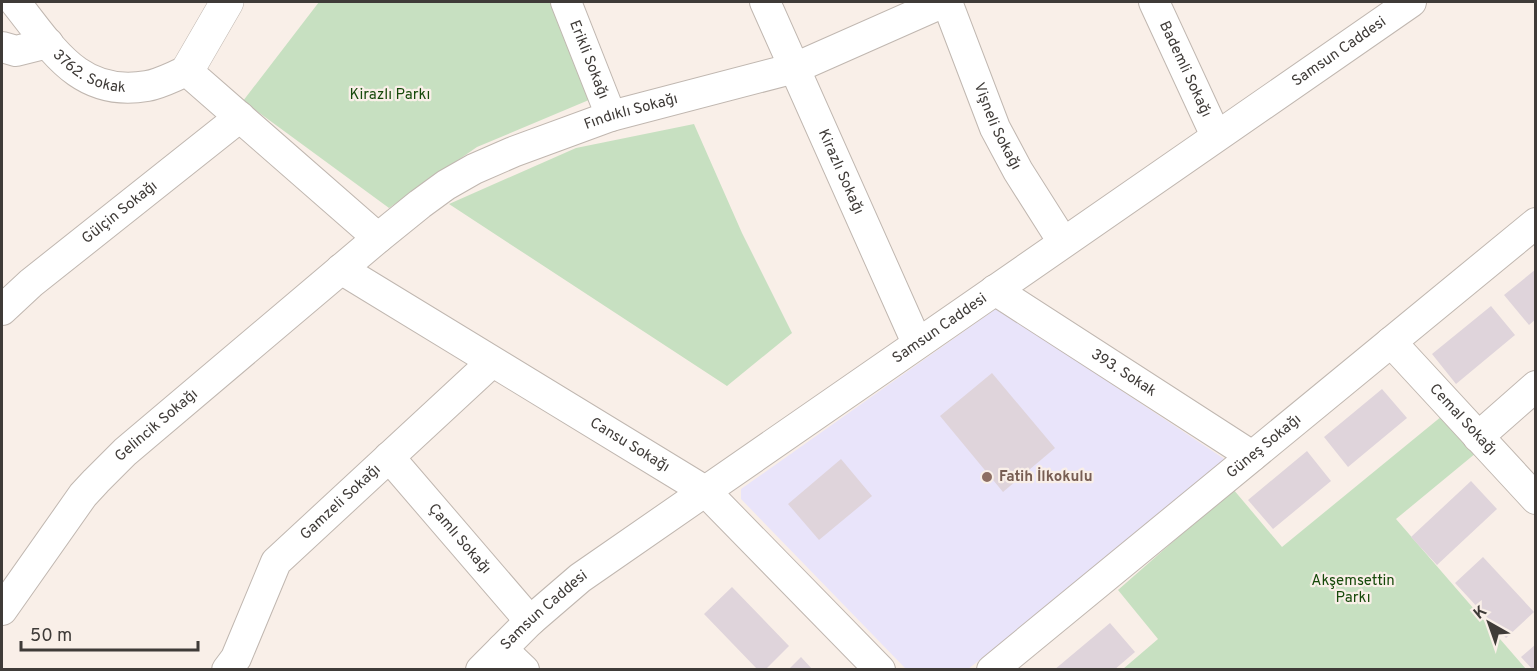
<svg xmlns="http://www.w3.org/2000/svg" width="1537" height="671" viewBox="0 0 1537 671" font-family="Overpass,sans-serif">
	<rect width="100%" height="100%" fill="#f9efe8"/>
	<path fill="#e9e4fa" d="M997,308L1232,464L968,669H906L741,499V489Z"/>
	<path fill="#c7e0c1" d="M319,2H558L596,97L477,147L389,208L243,101Z
		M694,124L742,233L792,333L727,386L449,204L576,148Z
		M1442,416L1476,453L1396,519L1526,669H1123L1158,639L1118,590L1233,489L1282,547Z"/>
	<path fill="#dfd4db" d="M1536,269V319L1529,325L1504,295Z
		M1491,306L1515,335L1456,384L1432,354Z
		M992,373L1055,448L1003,492L940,416Z
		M1382,389L1407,418L1348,467L1324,437Z
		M1307,451L1331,481L1273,529L1248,500Z
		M841,459L872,496L819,540L788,504Z
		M1471,481L1497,509L1437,565L1411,537Z
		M1483,557L1534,612L1506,638L1455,583Z
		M732,587L789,646L765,670H758L704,614Z
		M1110,623L1135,652L1114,670H1054Z
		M1536,644V670H1533L1521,657Z
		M801,657L813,670H788Z"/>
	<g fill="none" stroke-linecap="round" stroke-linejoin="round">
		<g stroke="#c0b7b0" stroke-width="32">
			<g id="minor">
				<path id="s1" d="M15,2C52,48 79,98 147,86C160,84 174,76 187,71L378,238"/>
				<path id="s2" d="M566,2L611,116"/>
				<path id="s3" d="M765,2L917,343"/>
				<path id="s4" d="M947,2L995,128L1018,171L1063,242"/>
				<path id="s5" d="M1154,2L1216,136"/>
				<path d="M2,47L16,51L48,43"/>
				<path id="s6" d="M341,269L705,491L880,670"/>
				<path id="s7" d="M995,290L1252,456"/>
				<path id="s8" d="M2,310L31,283L240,117"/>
				<path id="s9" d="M1391,342L1536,499"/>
				<path d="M1478,437L1536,386"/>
				<path id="s10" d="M389,457L530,621"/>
				<path id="s11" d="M2,610L83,495L96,481L125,452L378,238L420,204L446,185L474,169L513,152L611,116L795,68L944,2"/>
				<path d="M502,649L524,670"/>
				<path id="s12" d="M227,670L236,658L276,562L492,362"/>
				<path id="s13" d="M481,670L530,621L580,578L1411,2"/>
				<path id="s14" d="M992,670L1536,223"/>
			</g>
		</g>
		<g stroke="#c0b7b0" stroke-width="34">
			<path id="major" d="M187,71L227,2"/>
		</g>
		<use href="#minor" stroke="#fff" stroke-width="30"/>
		<use href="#major" stroke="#fff" stroke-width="33"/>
	</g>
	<circle fill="#8d6e63" stroke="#f9efe8" stroke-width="2" cx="987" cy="477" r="6"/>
	<g text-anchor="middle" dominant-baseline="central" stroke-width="4.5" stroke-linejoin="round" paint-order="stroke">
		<g font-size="15" fill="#3f3b38" stroke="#f9efe8">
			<text stroke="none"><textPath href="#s13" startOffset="1059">Samsun Caddesi</textPath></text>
			<text stroke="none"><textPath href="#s2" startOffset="62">Erikli Sokağı</textPath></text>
			<text stroke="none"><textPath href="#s1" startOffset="105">3762. Sokak</textPath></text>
			<text stroke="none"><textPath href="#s5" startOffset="74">Bademli Sokağı</textPath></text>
			<text stroke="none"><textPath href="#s11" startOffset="818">Fındıklı Sokağı</textPath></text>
			<text stroke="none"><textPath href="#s4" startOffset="134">Vişneli Sokağı</textPath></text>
			<text stroke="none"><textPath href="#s3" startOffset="186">Kirazlı Sokağı</textPath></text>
			<text stroke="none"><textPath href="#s8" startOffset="153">Gülçin Sokağı</textPath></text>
			<text stroke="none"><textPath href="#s13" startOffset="573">Samsun Caddesi</textPath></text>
			<text stroke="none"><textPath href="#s7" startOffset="153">393. Sokak</textPath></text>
			<text stroke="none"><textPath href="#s9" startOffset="106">Cemal Sokağı</textPath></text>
			<text stroke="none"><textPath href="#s11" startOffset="242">Gelincik Sokağı</textPath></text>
			<text stroke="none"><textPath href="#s6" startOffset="338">Cansu Sokağı</textPath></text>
			<text stroke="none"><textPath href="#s14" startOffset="352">Güneş Sokağı</textPath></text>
			<text stroke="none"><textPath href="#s12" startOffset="207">Gamzeli Sokağı</textPath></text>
			<text stroke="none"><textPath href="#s10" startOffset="108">Çamlı Sokağı</textPath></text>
			<text stroke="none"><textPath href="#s13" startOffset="87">Samsun Caddesi</textPath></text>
		</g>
		<g font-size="15" fill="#16490a" stroke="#f9efe8">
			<text x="390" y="95">Kirazlı Parkı</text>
			<text x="1353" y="581">Akşemsettin<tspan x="1353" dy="17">Parkı</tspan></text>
		</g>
		<g font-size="15" font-weight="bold" fill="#785e54" stroke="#f9efe8" text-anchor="start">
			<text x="999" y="477">Fatih İlkokulu</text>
		</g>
	</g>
	<rect width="1537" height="671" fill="none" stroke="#3f3b38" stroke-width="6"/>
	<g transform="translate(1489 623) rotate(320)" stroke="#f9efe8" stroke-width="4.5" paint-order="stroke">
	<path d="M0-4.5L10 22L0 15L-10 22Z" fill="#3f3b38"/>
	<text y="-9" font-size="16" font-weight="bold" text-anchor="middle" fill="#3f3b38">K</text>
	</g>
	<path d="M21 641v9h177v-9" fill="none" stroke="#3f3b38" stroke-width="3"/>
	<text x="30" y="641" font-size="18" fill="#3f3b38" stroke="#f9efe8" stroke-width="4.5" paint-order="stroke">50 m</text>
</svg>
